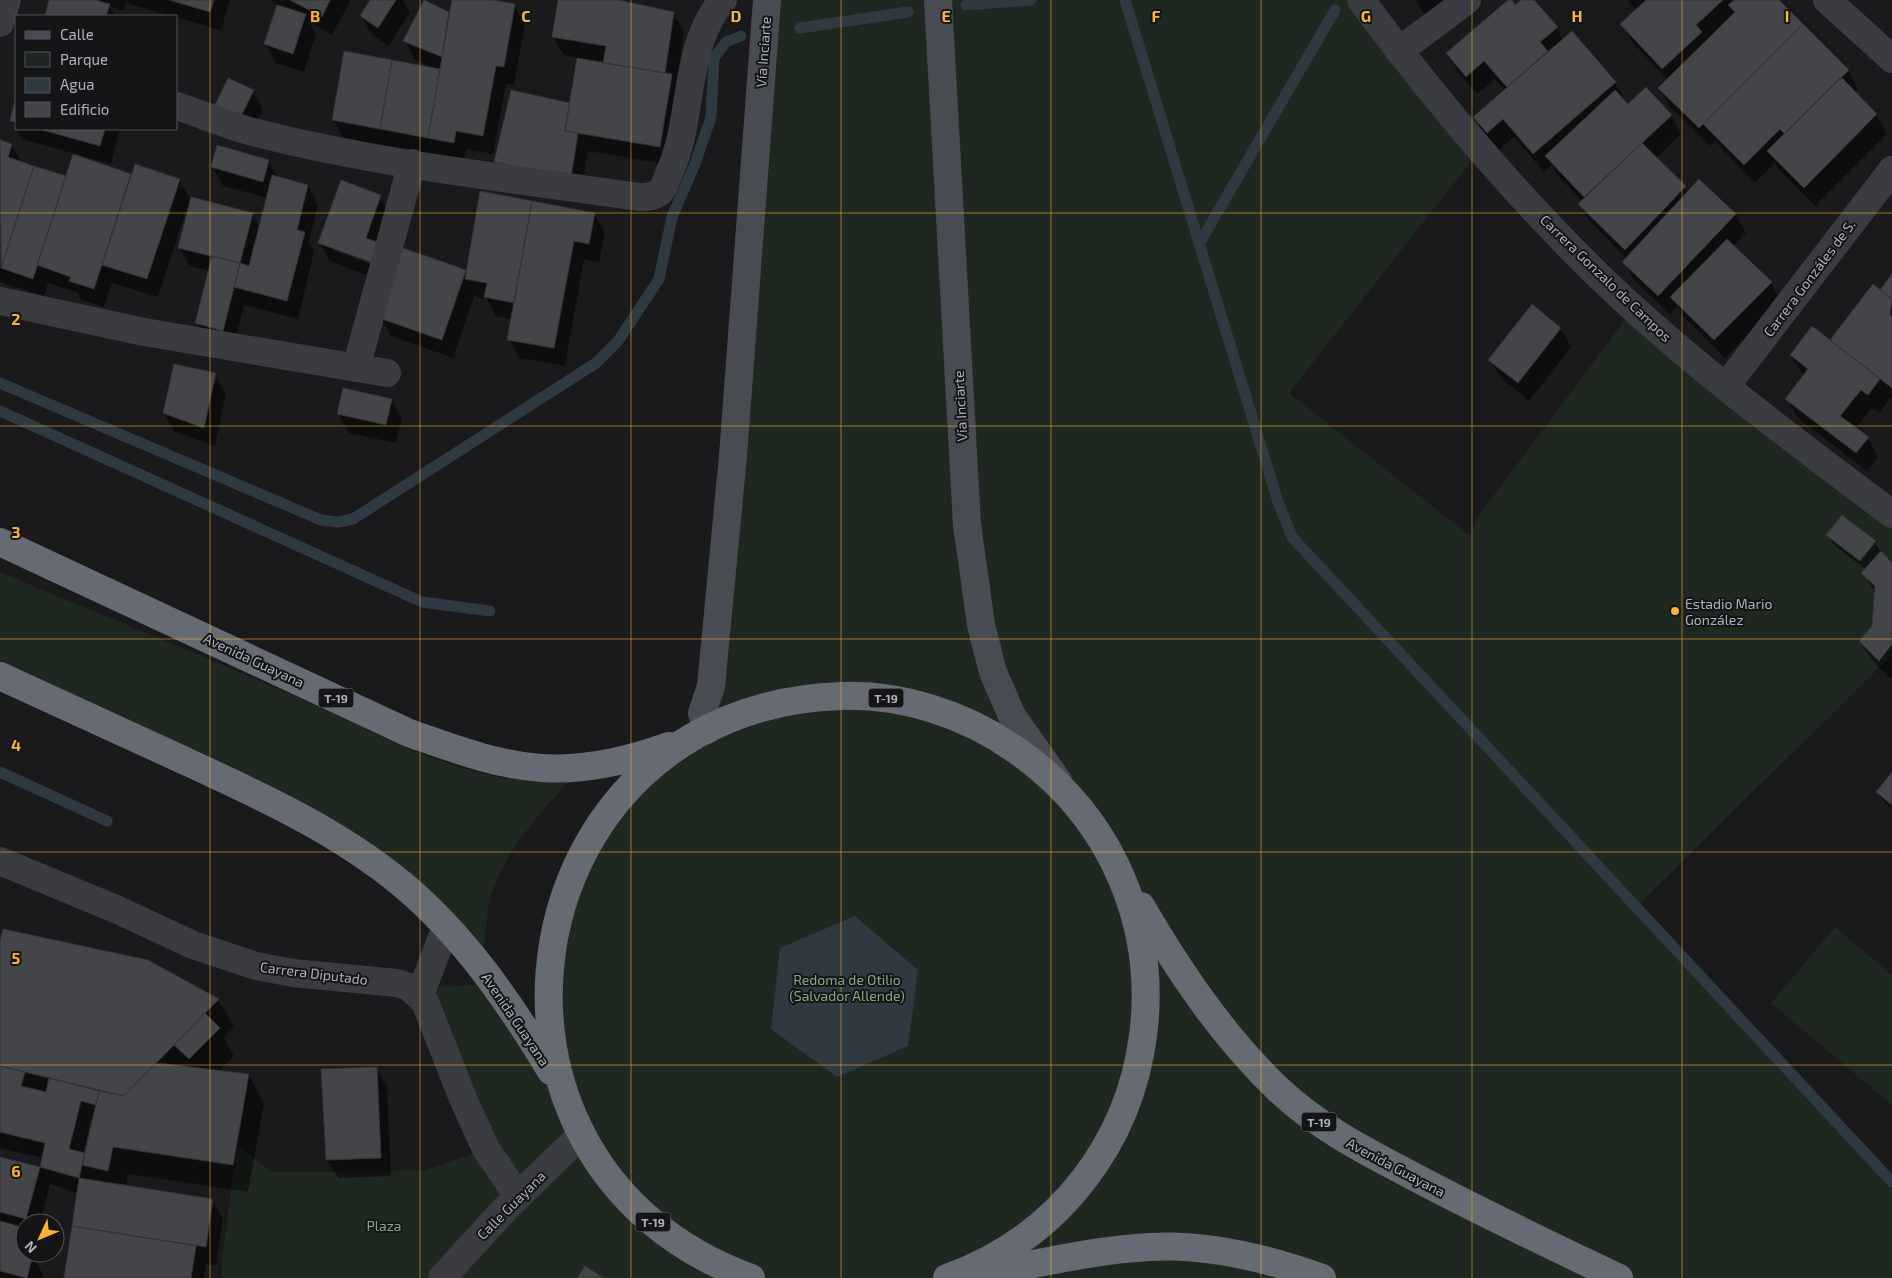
<svg xmlns="http://www.w3.org/2000/svg" width="1892" height="1278" viewBox="0 0 1892 1278" font-family="'Exo 2',sans-serif">
	<rect width="100%" height="100%" fill="#1a1a1c"/>
	<path fill="#1f2820" d="M767,0H1361L1480,150L1289,393L1470,536L1477,518L1634,308L1892,514V655L1637,906L1892,1182V1278H222V1260L237,1144L271,1172L423,1171L486,1149L427,988L495,983L532,1039L548,1016L580,858L690,739L702,713Z
		M0,572C99,614 198,654 297,697C385,736 467,787 568,782C537,816 503,854 490,899C486,917 486,938 483,956L407,881L0,670Z
		M1835,927L1892,975V1105L1771,1003Z"/>
	<path fill="#2f3941" d="M855,916L918,970L908,1046L837,1077L771,1029L780,948Z"/>
	<path fill="#0007" fill-rule="evenodd" d="M50,0H230L221,30L126,3L124,11L109,6L115,16H46Z
		M271,0H351L332,35L309,22L316,34L304,72L276,63L266,44L279,6Z
		M372,0H403L410,13L388,46L372,34L361,16Z
		M453,0H487L514,5L525,24L514,85L506,84L493,154L466,149L464,161L344,139L333,120L345,53L435,69L415,60L405,41L425,2L450,14Z
		M559,0H611L673,13L684,31L677,84L670,165L588,151L581,195L506,181L495,162L571,104L578,58L564,55L553,37Z
		M1415,0H1458L1428,20Z
		M1510,0L1515,6L1523,0H1532L1557,28L1563,40L1615,83L1628,106L1671,116L1681,134L1656,159L1688,193L1735,214L1746,233L1733,246L1771,283L1781,301L1725,358L1682,315L1677,306L1670,314L1634,280L1624,262L1627,259L1590,222L1579,204L1582,201L1557,175L1552,165L1544,172L1514,137L1498,151L1485,136L1474,117L1505,90L1495,79L1477,94L1458,72L1447,54Z
		M1627,0H1777L1848,70L1858,89L1854,93L1876,115L1887,134L1815,206L1779,170L1775,163L1755,183L1715,141L1710,146L1670,107L1660,88L1668,80L1632,42L1622,24L1637,10Z
		M253,91L263,109L251,136L227,124Z
		M16,102V129H120L111,164L22,139L11,120Z
		M0,141L11,145L22,163L67,178L74,156L132,175L179,180L191,200L252,214L260,228L267,198L223,186L212,167L268,161L279,178L308,186L318,205L309,242L314,252L298,319L244,305L233,349L207,342L197,323L210,271L190,266L179,247L188,212L186,211L158,297L112,283L104,307L81,300L78,293L48,283L44,296L0,282Z
		M380,196L391,215L383,281L330,261L320,243ZM333,247L379,264L378,267L333,250Z
		M594,214L605,232L599,262L584,259L565,366L519,358L509,339L512,319L496,316L487,299L477,297L475,294L453,358L391,336L380,317L403,249L467,272Z
		M1892,276V397L1879,413L1872,408L1855,429L1868,438L1878,457L1867,471L1798,418L1787,399L1804,376L1791,356L1830,342L1873,286L1880,292Z
		M1561,329L1571,347L1529,401L1501,378L1490,360Z
		M215,375L226,393L215,446L175,432L164,413Z
		M391,400L402,419L396,443L349,433L338,414Z
		M1828,535L1875,542L1880,551L1874,558L1892,564V676L1890,679L1871,659L1860,641L1873,626L1876,594L1863,573L1866,570L1833,544Z
		M1892,774V808L1883,801L1878,792Z
		M0,946L147,961L218,1000L234,1027L224,1038L234,1056L219,1072L249,1075L264,1103L248,1192L128,1174L126,1187L212,1200L223,1219L216,1265L206,1264L204,1278H66L78,1193L50,1184L40,1223H25V1253H39L36,1262L43,1274L42,1278H0V1158L40,1170L43,1158L0,1148ZM91,1119L94,1120L86,1155L83,1154Z
		M376,1068L387,1087L391,1176L338,1178L327,1160Z"/>
	<g fill="none" stroke-linecap="round" stroke-linejoin="round">
		<path stroke="#2f3941" stroke-width="11" d="M1125,0L1278,502L1292,537L1892,1182
			M966,5L1031,0
			M800,28L908,12
			M1199,244L1335,10
			M0,383L321,520L338,522L353,519L596,363L618,341L659,279L672,217L695,164L711,117L714,58L726,42L741,36
			M0,411L422,602L490,611
			M0,772L107,821"/>
	</g>
	<path fill="#444549" stroke="#343438" d="M49,0H95L110,4L106,16H45Z
		M169,0H214L210,12Z
		M290,0H330L322,17Z
		M370,0H396L378,28L360,16Z
		M424,0L449,12L442,57L403,41Z
		M452,0H493L515,4L504,67L496,66L483,136L456,131L454,143L428,138Z
		M558,0H618L674,12L665,73L603,63L606,46L552,37Z
		M1508,0H1512L1515,5L1521,0H1534L1558,27L1540,42L1548,51L1507,87L1484,61L1466,77L1446,53Z
		M1646,0H1723L1696,25L1702,32L1662,69L1620,24Z
		M1734,0H1779L1803,24L1699,128L1658,88L1735,12L1728,5Z
		M277,5L306,14L293,54L264,44Z
		M1803,24L1849,70L1785,134L1780,129L1744,165L1703,124Z
		M1572,31L1616,82L1533,154L1503,119L1487,133L1473,117Z
		M344,51L392,60L380,129L332,120Z
		M577,58L672,74L660,147L565,131Z
		M392,60L440,69L428,138L380,129Z
		M1841,77L1877,114L1804,188L1767,151Z
		M228,78L254,90L240,118L215,105Z
		M1646,87L1672,115L1584,197L1545,156L1615,90L1628,104Z
		M511,90L570,103L565,131L578,133L571,177L494,162Z
		M16,97V122L10,121Z
		M39,129H105L100,146Z
		M0,140L12,144L8,157L34,166L1,268Z
		M1642,143L1686,186L1625,250L1578,204Z
		M217,145L269,160L263,182L211,167Z
		M73,154L131,174L94,289L69,281L71,277L37,265Z
		M135,164L180,179L147,279L102,265Z
		M34,166L66,176L33,279L1,268Z
		M272,175L308,185L297,230L305,232L287,301L234,287L240,263L249,266Z
		M1699,179L1736,214L1658,296L1622,262Z
		M341,180L381,195L366,238L380,243L373,263L318,243Z
		M480,191L532,201L514,303L484,297L487,283L465,279Z
		M191,197L253,213L240,263L178,248Z
		M532,201L595,213L589,244L574,241L554,348L507,340Z
		M1727,239L1772,282L1714,340L1670,297Z
		M403,248L466,270L442,340L379,318Z
		M212,256L240,263L223,331L195,323Z
		M1892,274V299L1880,290Z
		M1873,284L1892,299L1890,315L1892,317V388L1830,340Z
		M1532,304L1561,328L1518,383L1488,360Z
		M1812,326L1880,379L1868,395L1861,390L1840,416L1869,437L1856,453L1785,399L1808,369L1790,355Z
		M174,364L216,373L204,428L163,413Z
		M343,388L392,399L386,425L337,414Z
		M1842,515L1876,541L1860,561L1826,535Z
		M1881,551L1892,563V644L1879,661L1859,641L1872,626L1875,586L1861,573Z
		M1892,772V805L1876,792Z
		M3,929L148,960L219,999L124,1096L0,1066V941Z
		M205,1013L220,1028L189,1059L174,1045Z
		M156,1063L249,1074L233,1165L113,1147L108,1171L82,1165L99,1091L124,1096Z
		M0,1066L25,1072L21,1086L46,1092L49,1078L99,1091L96,1105L81,1101L69,1149L85,1153L79,1178L40,1167L45,1143L0,1132Z
		M377,1067L381,1158L326,1160L321,1069Z
		M0,1157L40,1167L26,1219L0,1212Z
		M79,1178L213,1199L206,1247L72,1226Z
		M0,1221L25,1228L24,1252L33,1254L27,1278L0,1271Z
		M72,1226L196,1246L191,1278H64Z
		M585,1266L604,1278H577Z"/>
	<g fill="none" stroke-linecap="round" stroke-linejoin="round">
		<path stroke="#3b3c41" stroke-width="28" d="M1361,0C1435,100 1515,195 1605,282C1694,367 1794,440 1892,514
			M1827,0L1892,59
			M0,23L7,0
			M1399,51L1467,0
			M177,106C201,114 225,124 249,131C376,164 508,178 638,197C645,197 654,197 660,192C665,188 667,177 670,171C694,118 683,45 723,0
			M0,301L144,332L387,373
			M356,368L412,163
			M1726,386L1892,170
			M0,861L118,910L193,945L256,966L293,973L397,983L409,987L425,1002L464,1101L486,1149L518,1196
			M420,995L446,927
			M442,1278L505,1209L582,1134"/>
		<path stroke="#484b52" stroke-width="28" d="M938,0L967,524L981,625L993,672L1012,716L1058,781
			M707,730L702,713L711,686L733,456L767,0"/>
		<path stroke="#666a73" stroke-width="28" d="M0,542L409,733C452,748 496,765 542,768C584,771 630,760 669,746
			M0,676C61,704 122,732 183,760C259,795 338,831 403,885C464,936 510,1003 551,1071
			M1141,906C1179,971 1223,1037 1279,1090C1317,1126 1363,1150 1409,1174C1478,1211 1548,1244 1619,1278
			M976,1275C1034,1265 1092,1250 1150,1247C1207,1243 1269,1259 1322,1278
			M751,1278C437,1165 505,707 841,696C902,694 965,714 1016,750C1216,889 1178,1195 947,1278"/>
	</g>
	<path fill="none" stroke="#fab334" stroke-width="1" stroke-opacity="0.55" d="M210,0V1278M420,0V1278M631,0V1278M841,0V1278M1051,0V1278M1261,0V1278M1472,0V1278M1682,0V1278M0,213H1892M0,426H1892M0,639H1892M0,852H1892M0,1065H1892"/>
	<circle fill="#fab334" stroke="#151517" stroke-width="2" cx="1675" cy="611" r="5"/>
	<g text-anchor="middle" dominant-baseline="central" stroke-width="4" stroke-linejoin="round" paint-order="stroke">
		<g fill="#151517" stroke="#7f828a" stroke-width="1">
			<rect x="318.5" y="688.5" width="35" height="19" rx="4"/>
			<rect x="868.5" y="688.5" width="35" height="19" rx="4"/>
			<rect x="1301.5" y="1112.5" width="35" height="19" rx="4"/>
			<rect x="635.5" y="1212.5" width="35" height="19" rx="4"/>
		</g>
		<g font-size="12" font-weight="bold" fill="#acb1bc">
			<text x="336" y="698">T-19</text>
			<text x="886" y="698">T-19</text>
			<text x="1319" y="1122">T-19</text>
			<text x="653" y="1222">T-19</text>
		</g>
		<g font-size="14" fill="#acb1bc" stroke="#151517">
			<text transform="translate(763 52) rotate(-86)">Vía Inciarte</text>
			<text transform="translate(1606 278) rotate(44)">Carrera Gonzalo de Campos</text>
			<text transform="translate(1809 278) rotate(-53)">Carrera Gonzáles de S.</text>
			<text transform="translate(960 406) rotate(-93)">Vía Inciarte</text>
			<text transform="translate(254 660) rotate(25)">Avenida Guayana</text>
			<text transform="translate(314 973) rotate(7)">Carrera Diputado</text>
			<text transform="translate(516 1019) rotate(56)">Avenida Guayana</text>
			<text transform="translate(1396 1167) rotate(28)">Avenida Guayana</text>
			<text transform="translate(511 1205) rotate(-45)">Calle Guayana</text>
		</g>
		<g font-size="14" fill="#acb1bc" stroke="#151517" text-anchor="start">
			<text x="1685" y="603">Estadio Mario<tspan x="1685" dy="16">González</tspan></text>
		</g>
		<g font-size="14" fill="#82a884" stroke="#151517">
			<text x="847" y="979">Redoma de Otilio<tspan x="847" dy="16">(Salvador Allende)</tspan></text>
			<text x="384" y="1225">Plaza</text>
		</g>
	</g>
	<g font-size="16" text-anchor="middle" font-weight="bold" fill="#fab334" stroke="#151517" stroke-width="4" stroke-linejoin="round" paint-order="stroke">
		<text x="315" y="22">B</text>
		<text x="526" y="22">C</text>
		<text x="736" y="22">D</text>
		<text x="946" y="22">E</text>
		<text x="1156" y="22">F</text>
		<text x="1366" y="22">G</text>
		<text x="1577" y="22">H</text>
		<text x="1787" y="22">I</text>
		<text x="16" y="325">2</text>
		<text x="16" y="538">3</text>
		<text x="16" y="751">4</text>
		<text x="16" y="964">5</text>
		<text x="16" y="1177">6</text>
	</g>
	<rect x="15" y="15" width="162" height="115" fill="#151517" stroke="#515359"/>
	<rect x="25" y="31" width="25" height="8" fill="#484b52" stroke="#515359"/>
	<text x="60" y="40" font-size="15" fill="#acb1bc">Calle</text>
	<rect x="25" y="52" width="25" height="15" fill="#1f2820" stroke="#515359"/>
	<text x="60" y="65" font-size="15" fill="#acb1bc">Parque</text>
	<rect x="25" y="78" width="25" height="15" fill="#2f3941" stroke="#515359"/>
	<text x="60" y="90" font-size="15" fill="#acb1bc">Agua</text>
	<rect x="25" y="102" width="25" height="15" fill="#444549" stroke="#515359"/>
	<text x="60" y="115" font-size="15" fill="#acb1bc">Edificio</text>
	<g transform="translate(40 1238) rotate(226)"><circle r="24" fill="#151517" stroke="#515359"/>
	<path d="M0-4L9 19L0 12L-9 19Z" fill="#fab334"/>
	<text y="-8" font-size="14" font-weight="bold" text-anchor="middle" fill="#acb1bc">N</text>
	</g>
</svg>
